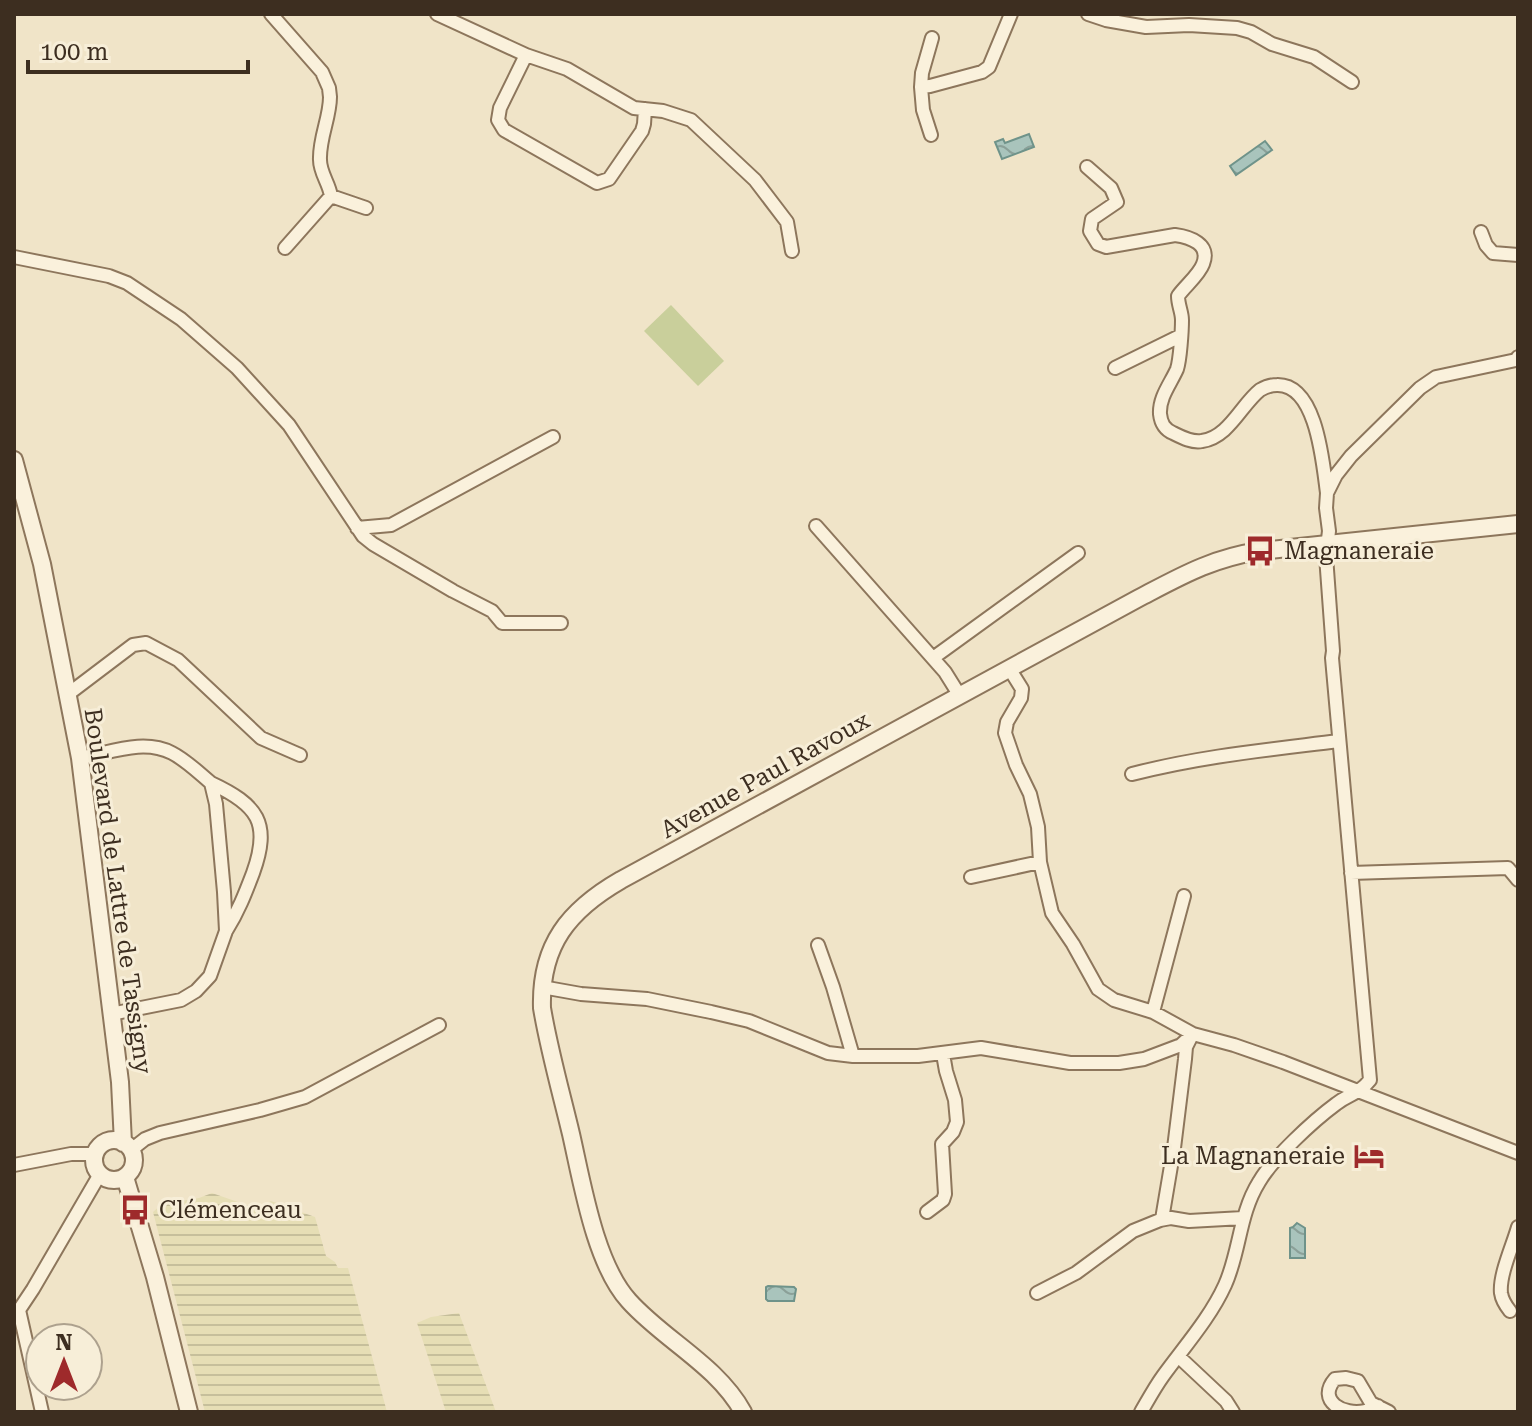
<svg xmlns="http://www.w3.org/2000/svg" width="1532" height="1426" viewBox="0 0 1532 1426" font-family="'Roboto Serif',serif">
	<defs>
		<pattern id="farmland-rules" width="6" height="5" patternUnits="userSpaceOnUse" patternTransform="scale(2)"><rect width="6" height="5" fill="#e6deb5"/><path d="M0 2.5h6" fill="none" stroke="#c6bf9b"/></pattern>
		<pattern id="water-waves" width="16" height="10" patternUnits="userSpaceOnUse" patternTransform="scale(2)"><rect width="16" height="10" fill="#a9c4bc"/><path d="M0 5q4-4 8 0t8 0" fill="none" stroke="#8ba098"/></pattern>
	</defs>
	<rect width="100%" height="100%" fill="#f0e4c8"/>
	<path fill="url(#farmland-rules)" d="M212,1193L255,1208L271,1201L315,1217L326,1256L335,1262L338,1268H348L387,1412H205L153,1212L162,1204L199,1198Z
		M459,1313L496,1412H446L417,1323L431,1317Z"/>
	<path fill="#c9cf9b" d="M671,305L724,361L698,386L644,331Z"/>
	<path fill="url(#water-waves)" stroke="#6f938a" stroke-width="2" d="M1029,134L1034,147L1002,159L995,142L1003,139L1005,143Z
		M1265,141L1272,150L1236,175L1230,166Z
		M1297,1223L1305,1228V1258H1290V1228L1293,1227Z
		M768,1286L794,1287L796,1289L794,1301H768L766,1299V1287Z"/>
	<g fill="none" stroke-linecap="round" stroke-linejoin="round">
		<g stroke="#8d765c" stroke-width="16">
			<path id="minor" d="M271,14L322,72L329,88L330,97C330,118 319,138 320,160C320,173 329,183 331,196L285,248
				M437,14L526,55L567,69L634,108L663,111L691,120L755,180L787,222L792,251
				M1088,14L1106,20L1146,27L1189,25L1237,28L1251,32L1272,44L1314,57L1352,82
				M932,38L922,73L921,87L930,86L982,72L989,67L1011,14
				M526,55L500,108L498,120L504,130L597,183L609,179L642,131L644,124L645,109
				M921,87L923,110L931,135
				M1087,167L1111,188L1117,202L1092,219L1090,231L1098,244L1106,247L1175,235C1190,237 1211,244 1203,264C1199,275 1185,286 1178,296C1178,305 1182,312 1182,320C1182,331 1180,360 1177,369C1171,383 1159,397 1160,414C1161,423 1164,429 1173,433C1181,437 1192,443 1202,441C1229,437 1241,405 1260,390C1265,387 1272,385 1277,385C1317,384 1323,464 1327,493
				M331,196L366,208
				M1481,232L1486,245L1493,253L1518,255
				M14,257L109,276L127,283L181,319L237,368L289,425L363,536L373,544L453,591L492,611L502,623H561
				M1115,368L1180,336
				M816,526L945,672L960,696
				M357,528L391,525L553,437
				M933,658L1078,553
				M1009,668L1022,689L1021,698L1007,722L1005,733L1016,765L1030,794L1038,827L1040,862L1052,913L1073,944L1098,989L1114,1000L1153,1012L1193,1034L1234,1045L1283,1062L1518,1153
				M67,695L133,645L146,643L178,660L261,738L300,755
				M80,758C110,753 143,738 172,753C186,760 199,773 211,783L216,804L224,892L226,931L210,976L196,991L181,1000L111,1014
				M1132,774C1202,756 1267,750 1339,741
				M211,783C258,805 271,823 253,873C245,894 238,912 226,931
				M1351,873L1508,868L1518,880
				M971,877L1040,862
				M818,945L833,987L853,1056
				M542,987L581,994L647,999L711,1012L749,1021L828,1053L853,1056H918L981,1048L1070,1063H1119L1144,1059L1181,1045L1193,1034
				M1153,1012L1184,896
				M131,1150L145,1139L160,1133L260,1110L305,1097L439,1025
				M14,1165L71,1154H96
				M927,1212L943,1200L945,1194L942,1144L953,1132L957,1122L955,1100L946,1071L943,1054
				M1162,1219L1174,1148L1185,1059L1186,1047L1191,1037
				M1037,1293L1076,1273L1133,1231L1160,1220L1171,1218L1189,1221L1243,1218
				M1510,1311C1506,1306 1502,1300 1501,1293C1499,1275 1513,1245 1518,1227
				M1178,1356L1226,1401L1233,1412
				M1378,1406C1374,1407 1370,1410 1365,1411C1344,1416 1316,1401 1335,1379L1346,1378L1358,1381L1371,1403L1389,1412
				M42,1412L19,1310L33,1289L100,1174
				M1141,1412C1148,1400 1155,1387 1163,1376C1184,1347 1210,1318 1225,1285C1240,1252 1239,1214 1259,1182C1273,1158 1313,1121 1336,1104C1350,1093 1358,1095 1370,1080L1332,658L1333,651L1326,556L1329,531L1326,508L1327,493L1336,475L1351,456L1420,388L1436,377L1516,360L1518,357"/>
		</g>
		<g stroke="#8d765c" stroke-width="20">
			<path id="tertiary" d="M14,460L42,564L80,758L120,1082L123,1143
				M94 1160a20 20 0 1 1 40 0a20 20 0 1 1-40 0Z
				M125,1177L155,1277L189,1412
				M743,1412C717,1365 664,1340 629,1301C595,1264 582,1182 571,1134C561,1092 549,1050 542,1008C540,945 569,910 621,880L1139,598C1181,576 1212,558 1260,551L1518,524"/>
		</g>
		<use href="#minor" stroke="#faf1dc" stroke-width="12"/>
		<use href="#tertiary" stroke="#faf1dc" stroke-width="16"/>
	</g>
	<defs>
		<g id="bus-bare" transform="scale(2.4)"><path d="M-5-6H5V4H4V6H2V4H-2V6H-4V4H-5ZM-3.5-4V0h7V-4ZM-3.5 1.2v1.5H-2V1.2ZM2 1.2v1.5H3.5V1.2Z" fill="#9e2a2b" stroke="#f7eed8" stroke-width="2.5" paint-order="stroke"/></g>
		<g id="hotel-bare" transform="scale(2.4)"><path d="M-6-4.5h1.5V1H6V5H4.5V3h-9V5H-6ZM-4 0a1.8 1.8 0 1 1 3.6 0ZM.5 0V-2.5h3Q6-2.5 6 0Z" fill="#9e2a2b" stroke="#f7eed8" stroke-width="2.5" paint-order="stroke"/></g>
	</defs>
	<g fill-rule="evenodd">
		<use href="#bus-bare" x="1260" y="551"/>
		<use href="#hotel-bare" x="1369" y="1156"/>
		<use href="#bus-bare" x="135" y="1210"/>
	</g>
	<g text-anchor="middle" dominant-baseline="central" stroke-width="6" stroke-linejoin="round" paint-order="stroke">
		<g font-size="24" fill="#3d2e20" stroke="#f7eed8" text-anchor="start">
			<text x="1284" y="551">Magnaneraie</text>
			<text x="1345" y="1156" text-anchor="end">La Magnaneraie</text>
			<text x="159" y="1210">Clémenceau</text>
		</g>
		<g font-size="24" fill="#3d2e20" stroke="#f7eed8">
			<text transform="translate(765 775) rotate(-29)">Avenue Paul Ravoux</text>
			<text transform="translate(118 891) rotate(82)">Boulevard de Lattre de Tassigny</text>
		</g>
	</g>
	<rect width="1532" height="1426" fill="none" stroke="#3d2e20" stroke-width="32"/>
	<g transform="translate(64 1362)"><circle r="38" fill="#f7eed8" stroke="#ada18e" stroke-width="2"/>
	<path d="M0-6L14 30L0 20L-14 30Z" fill="#9e2a2b"/>
	<text y="-12" font-size="22" font-weight="bold" text-anchor="middle" fill="#3d2e20">N</text>
	</g>
	<path d="M28 60v12h220v-12" fill="none" stroke="#3d2e20" stroke-width="4"/>
	<text x="40" y="60" font-size="24" fill="#3d2e20" stroke="#f7eed8" stroke-width="6" paint-order="stroke">100 m</text>
</svg>
